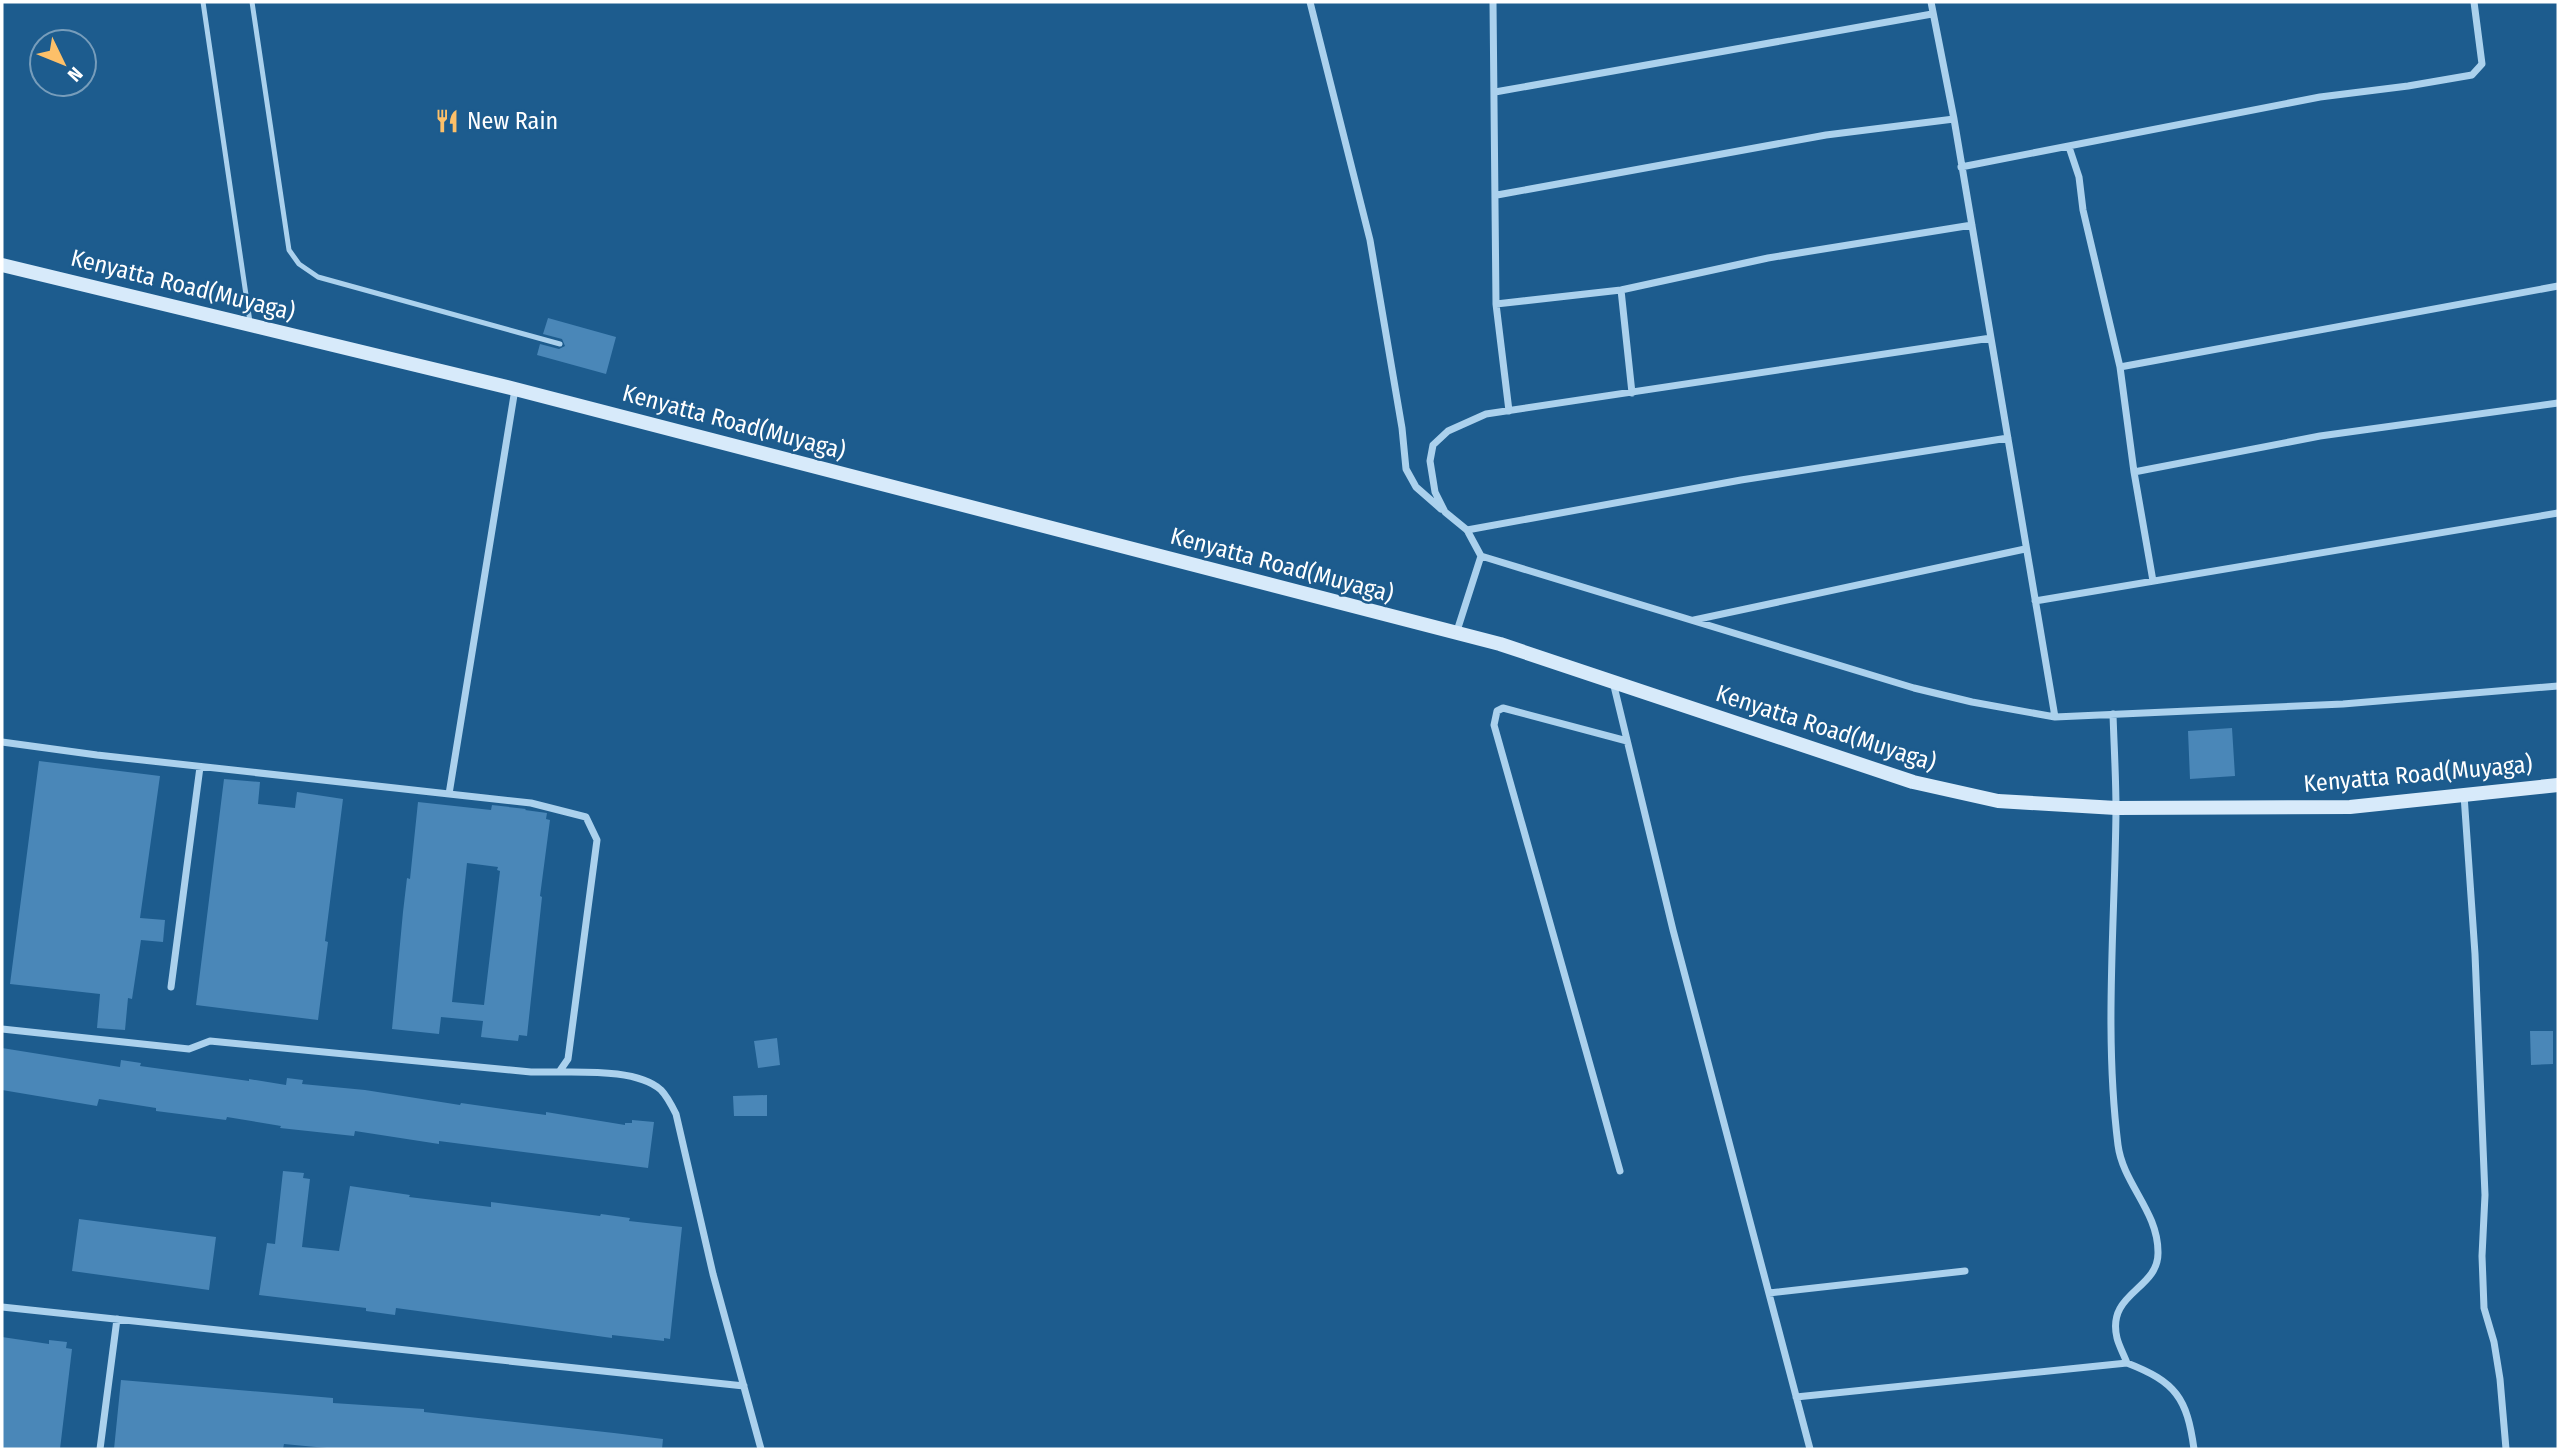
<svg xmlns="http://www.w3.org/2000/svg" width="2560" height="1451" viewBox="0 0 2560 1451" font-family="'Fira Sans Condensed',sans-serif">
	<rect width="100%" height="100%" fill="#1d5c8e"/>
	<path fill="#4a87b8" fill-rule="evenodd" d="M548,318L616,337L606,374L537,355L540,344L559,349L565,346L562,339L543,334Z
		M2232,728L2235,776L2190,779L2188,731Z
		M39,761L160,776L140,918L165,920L163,942L141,940L132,999L128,998L125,1030L97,1028L100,994L10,984Z
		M224,779L260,782L258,804L295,808L297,792L343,799L325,941L328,942L318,1020L196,1005Z
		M418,802L491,810L492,805L526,809L525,810L547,813L546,819L550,820L540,896L542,897L527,1036L519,1035L518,1041L481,1037L483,1021L441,1017L439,1034L392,1029L403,912L407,878L410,879ZM467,863L498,867L497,870L500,871L484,1005L452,1002Z
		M2530,1031H2553V1064L2531,1065Z
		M777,1038L780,1065L758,1068L754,1041Z
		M2,1048L120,1067L121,1060L141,1063L140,1066L249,1081V1079L286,1085L287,1078L303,1080L302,1084L365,1090L460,1105L461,1103L546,1115V1112L625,1125V1123H632V1120L654,1122L648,1168L439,1141V1144L355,1131L354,1136L280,1128L281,1126L227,1117L226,1120L156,1111V1108L99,1099L97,1106L2,1090Z
		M767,1095V1116H734L733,1096Z
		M283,1171L304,1173L303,1178L310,1179L302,1247L339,1251L350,1186L410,1195L409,1197L491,1207V1202L600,1216L601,1214L630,1218L629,1221L682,1227L670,1339L664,1338V1341L612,1335V1338L396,1308L395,1315L366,1311V1308L259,1295L267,1243L275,1244Z
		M79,1219L216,1237L209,1290L72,1271Z
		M2,1337L49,1344V1340L67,1342L66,1348L72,1349L60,1449H2Z
		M121,1380L333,1398V1403L424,1409V1412L614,1433L663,1439L662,1449H337L284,1444L283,1449H114Z"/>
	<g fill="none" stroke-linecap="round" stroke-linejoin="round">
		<path stroke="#abd1ed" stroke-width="5" d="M203,2L250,322
			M252,2L289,250L299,264L318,277L560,344"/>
		<path stroke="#abd1ed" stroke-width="7" d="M1310,2L1370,240L1402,428L1406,469L1416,487L1441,509
			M1493,2L1496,304L1509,411
			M1931,2L1954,119L2055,717
			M1495,92L1932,14
			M2069,147L2079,177L2083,210L2120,367L2134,472L2153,581
			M1961,167L2320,97L2408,86L2472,75L2482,64L2474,2
			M1497,195L1826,135L1954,119
			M1621,290L1632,393
			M1496,304L1621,290L1768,258L1972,225
			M1991,338L1486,414L1448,431L1433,445L1430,461L1435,492L1445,512L1467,530L1481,556L1914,688L1972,702L2055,717L2343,704L2558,686
			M2120,367L2558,286
			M2134,472L2320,436L2558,403
			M1467,530L1741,480L2008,438
			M2035,601L2558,513
			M1694,620L2025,549
			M1456,634L1481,556
			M1613,682L1673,930L1810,1449
			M2113,714C2114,746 2116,778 2116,810C2115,921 2104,1034 2118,1145C2123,1184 2158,1211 2158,1252C2159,1290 2106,1292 2117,1338C2119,1346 2124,1355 2127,1363
			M2,742L97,755L531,803L586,817L597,840L568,1059L559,1072H531L210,1041L189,1049L2,1029
			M449,794L515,389
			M2464,795L2475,954L2485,1195L2482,1256L2484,1308L2494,1342L2500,1379L2506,1449
			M171,987L200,767
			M559,1072C588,1072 639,1070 661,1090C667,1096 672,1106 676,1114L713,1274L761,1449
			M1620,1171L1494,725L1497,711L1503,708L1627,741
			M1769,1293L1965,1271
			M2,1307L744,1386
			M1796,1397L2127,1363C2176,1382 2187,1398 2194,1449
			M100,1449L117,1319"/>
		<path stroke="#d7eafa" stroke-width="14" d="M2,265L515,389L1500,644L1913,782L1998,801L2116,808L2350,807L2558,785"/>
	</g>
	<defs>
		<g id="restaurant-bare" transform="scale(1.89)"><path d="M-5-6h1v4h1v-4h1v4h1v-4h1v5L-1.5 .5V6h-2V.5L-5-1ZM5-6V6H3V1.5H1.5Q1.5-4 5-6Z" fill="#fdc069" stroke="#1d5c8e" stroke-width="2.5" paint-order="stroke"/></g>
	</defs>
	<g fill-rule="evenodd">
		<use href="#restaurant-bare" x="447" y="121"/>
	</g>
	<g text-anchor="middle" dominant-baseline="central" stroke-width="5" stroke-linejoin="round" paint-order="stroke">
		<g font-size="24" fill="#fff" stroke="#1d5c8e" text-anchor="start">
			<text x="467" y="121">New Rain</text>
		</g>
		<g font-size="24" fill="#fff" stroke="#1d5c8e">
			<text transform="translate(183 285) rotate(14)">Kenyatta Road(Muyaga)</text>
			<text transform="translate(734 422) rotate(15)">Kenyatta Road(Muyaga)</text>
			<text transform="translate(1282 565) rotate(15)">Kenyatta Road(Muyaga)</text>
			<text transform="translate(1826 728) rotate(18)">Kenyatta Road(Muyaga)</text>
			<text transform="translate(2418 774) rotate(-5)">Kenyatta Road(Muyaga)</text>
		</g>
	</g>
	<rect width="2560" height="1451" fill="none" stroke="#ffffff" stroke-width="7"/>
	<g transform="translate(63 63) rotate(133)"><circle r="33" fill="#1d5c8e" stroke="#779dbb" stroke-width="2"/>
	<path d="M0-5L12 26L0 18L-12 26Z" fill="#fdc069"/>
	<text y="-10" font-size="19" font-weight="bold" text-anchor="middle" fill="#ffffff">N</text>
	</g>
</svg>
